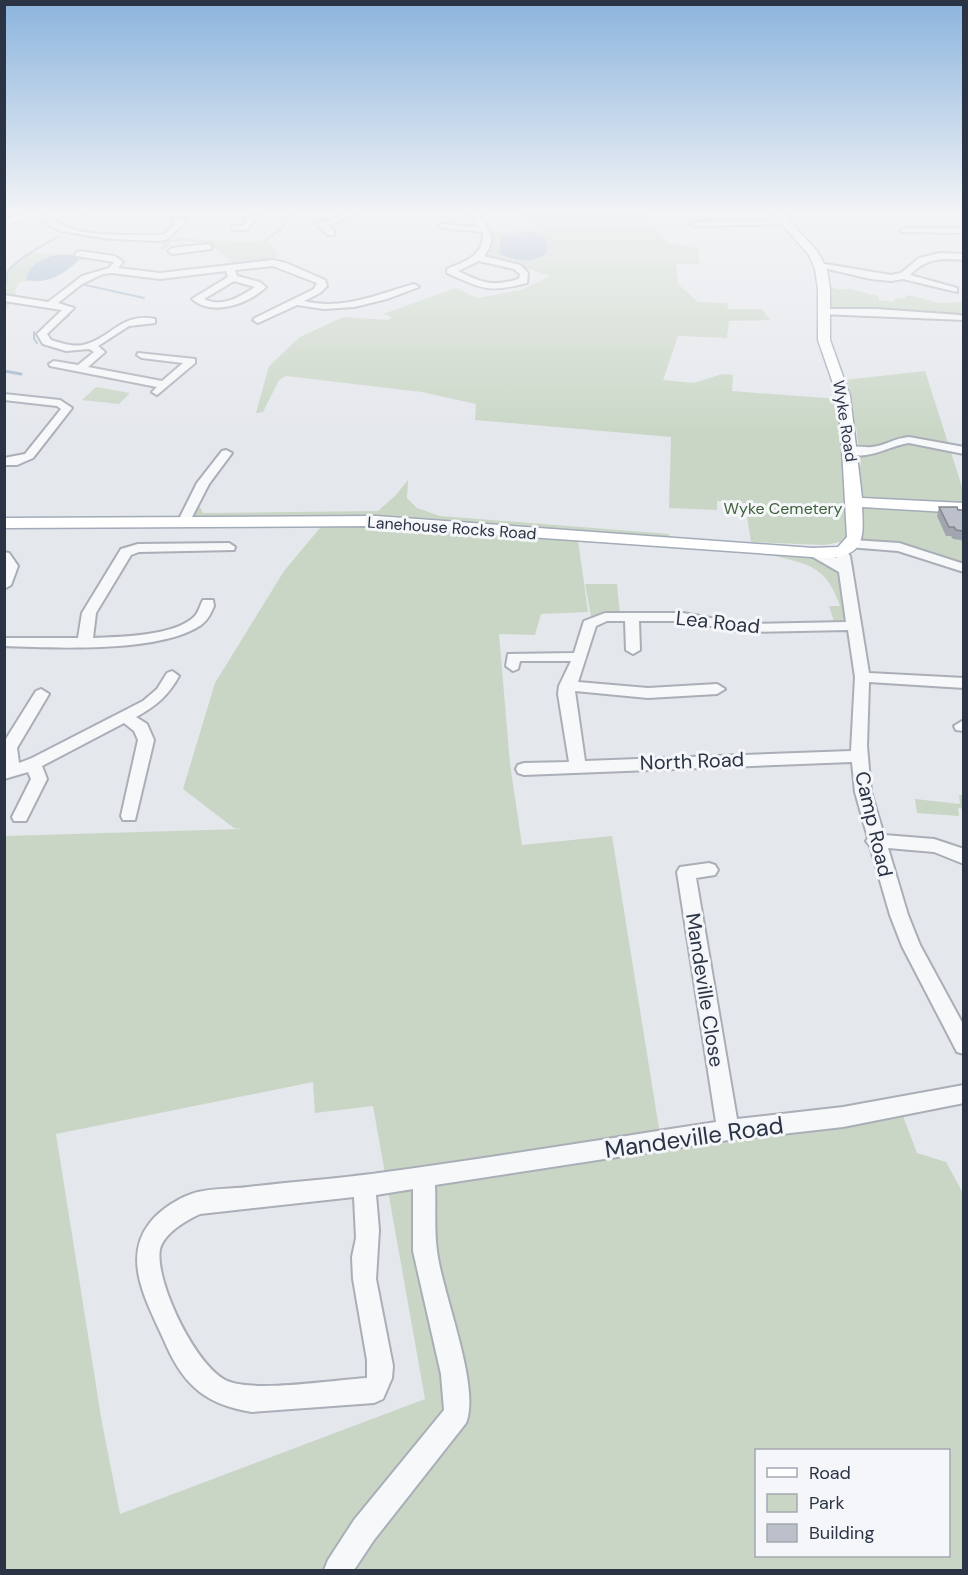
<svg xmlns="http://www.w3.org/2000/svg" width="968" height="1575" viewBox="0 0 968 1575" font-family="'DM Sans',sans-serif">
	<rect width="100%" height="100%" fill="#e4e7ec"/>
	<path fill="#c9d6c5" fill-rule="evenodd" d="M519,214H646L667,243L698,248L700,264H676L678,284L698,302L727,303L728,309H762L770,320L729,321L727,338L678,336L663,380L694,383L722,374L733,375L732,391L839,399L848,536L846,541L824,545L751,542L745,503L717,501V510L669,508L671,437L475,420L476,404L422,392L286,376L279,380L263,412L256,413L269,366L300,337L343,317L388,320L392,317L383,314L456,288L477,298L521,290L550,276L489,257L493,233L538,229Z
		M177,238L246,242L268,240L280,255C266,260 246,269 232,262C223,258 222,250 212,248L213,243L173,241L164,250H159L165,241Z
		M26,253L73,254L84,258L53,279L20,282L15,290L16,296L5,310V271Z
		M829,287C838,290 841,289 849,289C855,289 870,295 879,296L878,300L894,302L895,298L903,299L908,295L940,303L963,302V310L960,311L963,314L952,317L837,309L827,304Z
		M925,371L964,493L963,565L904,544L861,541L857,465H861L856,427H853L851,401L844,380Z
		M96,387L130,393L119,404L82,400Z
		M408,480L407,498L417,508L440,516L669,534L668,541L419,521L194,518L190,515L195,505H199L203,513L378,511L395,496Z
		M325,522L578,540L588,612L541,614L535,635L499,634L510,764L522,845L612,836L662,1147L903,1116L917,1153L946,1162L964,1195L963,1570H5V836L241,829L234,828L183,789L215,683L284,571ZM313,1082L315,1113L373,1106L425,1399L120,1514L102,1423L56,1134ZM756,1450H948V1556H756Z
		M772,552L815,558L841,572L847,621L834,622L829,606H840C826,565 808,564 770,555Z
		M585,584H617L620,615L591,616Z
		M959,795H963L964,809L958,808L959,816L917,813L915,799L960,804Z"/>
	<path fill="#9fb4cc" d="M531,233L546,238L547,253C533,264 514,261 499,254L501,238L506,235Z
		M56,255H71L79,259C68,272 43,287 26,279C30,264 42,259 56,255Z"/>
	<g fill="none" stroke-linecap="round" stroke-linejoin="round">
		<path stroke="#9fb4cc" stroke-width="2" d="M84,218L88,214
			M266,239L282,229L293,214
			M81,284L144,298
			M4,287C8,282 5,279 7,274C12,261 46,244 58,237
			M53,328L69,315
			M34,332V339L37,343"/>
		<path stroke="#9fb4cc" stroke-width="3" d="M4,371L21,374"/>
		<g stroke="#a9aeb7" stroke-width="4">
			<path id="minor" d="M31,214C48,214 62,227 79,231C105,236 133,235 159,235L165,234L175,223L172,221L173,219H182L186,221L168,239L159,241L111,239L60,231Z
				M251,214H259L247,230H232V226H242Z
				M346,214H359L327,225L334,231V235H328L317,224Z
				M471,214H479C490,230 497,240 484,256L520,265L528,273L527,283C488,293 483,289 447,273V269C466,261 484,256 483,232L443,228L439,226L443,224L479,227ZM479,261L514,269L520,274L519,279C491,287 483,283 458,271Z
				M783,220L787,222L786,224L695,226L691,224L695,222Z
				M905,228H964V233L902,232L901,230Z
				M208,244L211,245V249L172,254L168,251L172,248Z
				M79,251L115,256L123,262L118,268L160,273L273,260L286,263L325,280L327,286L320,293L304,301C342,311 378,294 414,284L419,287L387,299L354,307L324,309L297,305L258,323L253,320L255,318L314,289L317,283L273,266L235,270L237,276L260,282L266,287C248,304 213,317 192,299L228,277L226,271L160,279L112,273L103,274L82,284L58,303L74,308L47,334L51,340C61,343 72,347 83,345C111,339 121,312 155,319V323L129,326L98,346L105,352L88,367L162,381L183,363L142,358L137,355L138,353L195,359V363L157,395L152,392L157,387L50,366L49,364L54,361L78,365L94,352L89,349L66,351L43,344L37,334L62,310L4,301V295L48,302L82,276L109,268L114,262L76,256L75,254ZM234,281L255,287C240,297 222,308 204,299Z
				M940,253L964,254V260C941,258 926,258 910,275L957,288V292L903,279L891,281L871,279L815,266L819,263L891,275L901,273L919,258Z
				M824,309H876L960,315L963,316L964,320L821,314V310Z
				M4,394L60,400L72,408L33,458L17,465H4V458L25,454L61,409L57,406L4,400Z
				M909,437L964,447V454L909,443C890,445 862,465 844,450C852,444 862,448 872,447C884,446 895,438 909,437Z
				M226,450L232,453L209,484L190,521L184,525L180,524L178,521L197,483L222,451Z
				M853,540L899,543L964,564V572L898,551L848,547L847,544L848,541Z
				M229,543L235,547L234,550L139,552L131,555L96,613L93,638C120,637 174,636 194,617C199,612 200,605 203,600H213L214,606C211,613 208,620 201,625C161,653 54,648 4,646V638H78L82,613L121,549L138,544Z
				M840,548L845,549L850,556L869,673L964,678V688L869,682L867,746L871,792L884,835L934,839L964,849V864L934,852L888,848L908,915L920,945L964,1026V1054L957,1052L902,946L890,915L870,846L866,841L868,838L855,792L852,762L524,775L518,773L516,769L518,765L524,763L569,762L558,694L559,686L571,661H520L518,669L513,671L506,666L508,654L574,653L584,621L605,613H683L744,624L846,622L839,572L806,553L813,549L837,558L833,552ZM607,621H625L626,650L633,654L640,650L639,621H683L744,632L848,630L855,677L851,751L585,761L575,691L648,698L717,694L725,689L717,684L648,688L578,682L596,626Z
				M4,552L9,553L18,566L11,585L4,589Z
				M172,671L179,676C168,696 156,706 136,717L147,724L154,740L135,820H123L121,816L138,740L134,731L124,723L42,766L47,779L26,821H14L12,817L31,779L28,772L4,779V742L36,691L41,689L49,694L17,748L19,763L32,758L143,701L157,689L167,673Z
				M962,721H964V731L956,730L954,726Z
				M709,863L715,865L718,870L715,875L696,878L737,1119L843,1107L964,1085V1103L843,1127L728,1140L435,1185C436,1207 434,1229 437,1251C442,1293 481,1387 466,1423L374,1540L354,1570H324L328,1560L354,1520L444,1410L441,1374L413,1251V1189L376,1195L379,1230L376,1279L393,1366L392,1378L383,1399L374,1403L252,1412C208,1405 185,1387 167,1347C151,1309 120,1262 149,1224C159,1210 181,1196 198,1192C214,1188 232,1189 248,1187C291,1182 336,1179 379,1173C491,1158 604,1139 716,1122L677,872L680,867ZM354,1197L356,1238L352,1257L353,1279L367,1360V1378C334,1380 259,1392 230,1382C198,1372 154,1281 160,1249C164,1233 187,1220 200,1214Z"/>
		</g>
		<g stroke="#a3abb8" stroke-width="3">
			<path id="major" d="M24,214H41L4,226V220Z
				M773,214H783L817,251L827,269L830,289V340L850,396L862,498L964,503V513L862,507C864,540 864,556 826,558L376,526L4,528V518L376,516L813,548L838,547L847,537L841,431L835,389L818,340V289L815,269L809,255Z"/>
		</g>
		<use href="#minor" fill="#f7f8fa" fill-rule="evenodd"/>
		<use href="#major" fill="#fff" fill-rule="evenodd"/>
	</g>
	<path fill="#a1a5ae" d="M939,507L963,510V542L961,540L953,539L951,536H946L937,516Z"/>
	<path fill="#bbc0ca" stroke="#83868d" stroke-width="1.5" d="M939,507H957L958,510H963V531L956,530L954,527H949Z"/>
	<linearGradient id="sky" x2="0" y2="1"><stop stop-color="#8bb4dd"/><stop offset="0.49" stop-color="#f3f4f6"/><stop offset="1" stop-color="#f3f4f6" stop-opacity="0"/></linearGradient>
	<rect width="968" height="435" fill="url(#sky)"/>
	<g text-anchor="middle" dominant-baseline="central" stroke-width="6" stroke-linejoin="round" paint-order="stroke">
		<g font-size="16" fill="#2b3445" stroke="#f4f6f9">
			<text transform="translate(845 421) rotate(81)">Wyke Road</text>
			<text transform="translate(452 528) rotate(4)">Lanehouse Rocks Road</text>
		</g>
		<g font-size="16" fill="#3f6138" stroke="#f4f6f9">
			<text x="783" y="508">Wyke Cemetery</text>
		</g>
		<g font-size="20" fill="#2b3445" stroke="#f4f6f9">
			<text transform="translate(718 622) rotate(6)">Lea Road</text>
			<text transform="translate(692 761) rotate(-2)">North Road</text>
			<text transform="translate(874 824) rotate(77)">Camp Road</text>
			<text transform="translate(705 990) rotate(81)">Mandeville Close</text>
		</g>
		<g font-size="24" fill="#2b3445" stroke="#f4f6f9">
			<text transform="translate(694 1137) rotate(-8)">Mandeville Road</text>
		</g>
	</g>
	<rect width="968" height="1575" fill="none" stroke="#2b3445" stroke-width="12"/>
	<rect x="755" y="1449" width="195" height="108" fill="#f4f6f9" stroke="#a4a8b1" stroke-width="1.5"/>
	<rect x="767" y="1468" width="30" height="9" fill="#ffffff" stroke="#a4a8b1" stroke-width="1.5"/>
	<text x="809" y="1479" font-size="18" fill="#2b3445">Road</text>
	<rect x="767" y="1494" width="30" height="18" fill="#c9d6c5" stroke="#a4a8b1" stroke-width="1.5"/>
	<text x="809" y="1509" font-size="18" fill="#2b3445">Park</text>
	<rect x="767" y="1524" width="30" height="18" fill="#bbc0ca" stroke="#a4a8b1" stroke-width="1.5"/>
	<text x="809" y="1539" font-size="18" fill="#2b3445">Building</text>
</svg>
